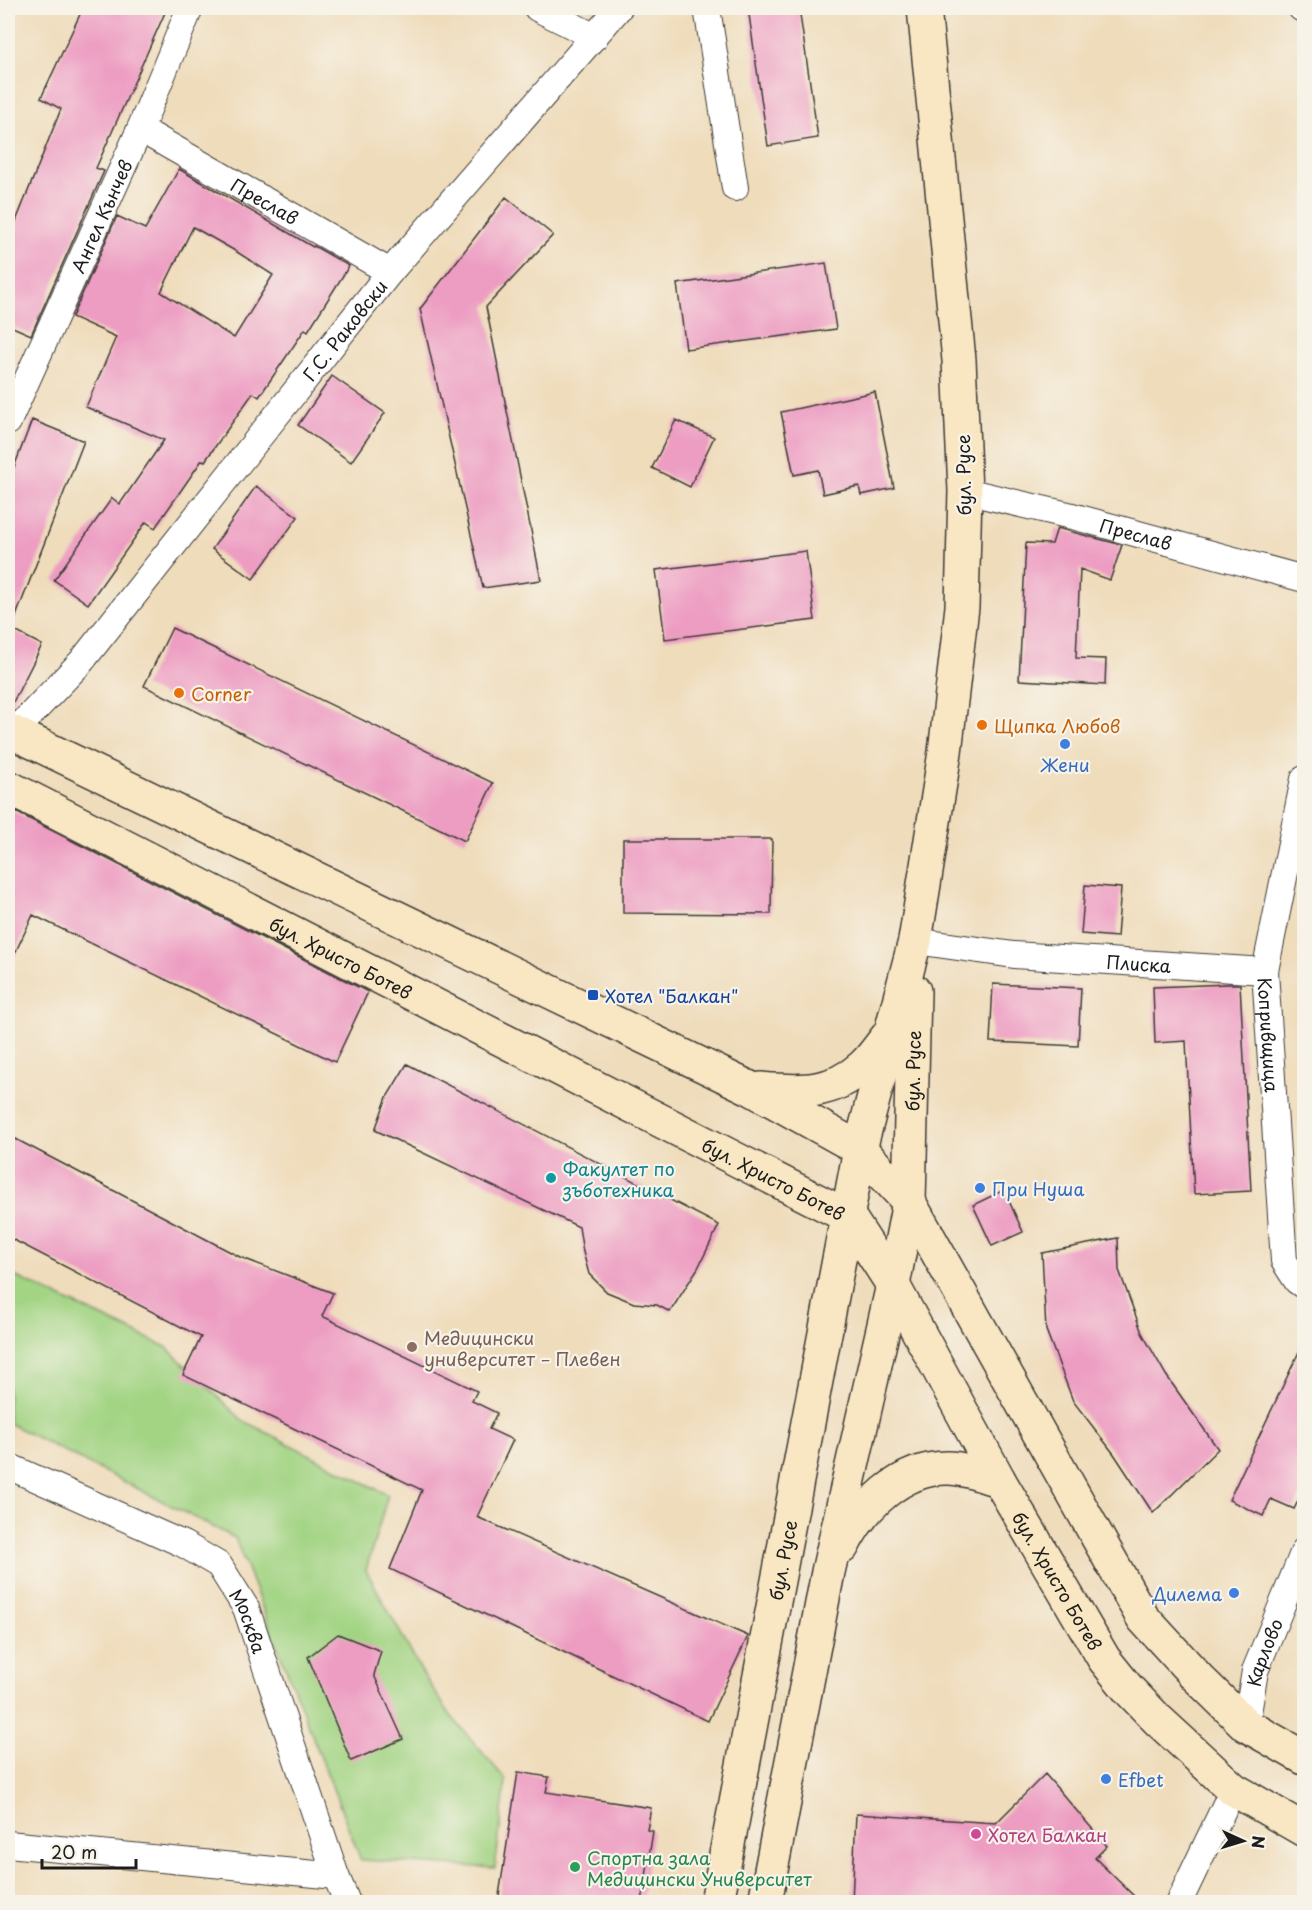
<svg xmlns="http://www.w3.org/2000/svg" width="1312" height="1910" viewBox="0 0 1312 1910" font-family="'Playpen Sans',sans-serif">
	<rect width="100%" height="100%" fill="#f7f3e8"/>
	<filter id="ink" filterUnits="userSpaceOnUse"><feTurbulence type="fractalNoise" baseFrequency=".0167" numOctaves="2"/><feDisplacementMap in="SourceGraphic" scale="12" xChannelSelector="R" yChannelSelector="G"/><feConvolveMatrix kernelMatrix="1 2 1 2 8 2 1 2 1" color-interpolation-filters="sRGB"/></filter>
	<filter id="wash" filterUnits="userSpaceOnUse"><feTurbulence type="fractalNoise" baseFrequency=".008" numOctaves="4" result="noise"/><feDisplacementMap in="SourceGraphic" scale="24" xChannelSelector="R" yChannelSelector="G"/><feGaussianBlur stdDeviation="1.35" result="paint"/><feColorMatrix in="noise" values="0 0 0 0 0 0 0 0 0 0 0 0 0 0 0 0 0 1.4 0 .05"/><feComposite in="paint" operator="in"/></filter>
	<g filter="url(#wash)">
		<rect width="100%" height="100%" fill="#efdcbb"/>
		<path fill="#a3d484" stroke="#607850" stroke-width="1.5" d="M8,1273L166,1347L242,1420L388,1495L366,1570L423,1674L451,1716L506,1780L495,1868L361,1860L235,1538L8,1423Z"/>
		<g id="blocks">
			<path fill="#ed9dc2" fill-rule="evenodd" d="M83,8H167L96,168L104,171L31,335L8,325V241L61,109L41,98Z
				M748,8H799L818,138L768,146Z
				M179,169L313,247L314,246L349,266L308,331L305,329L259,397L253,393L205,461L202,460L155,528L146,522L88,604L54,580L112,498L120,504L164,440L86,407L116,337L72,317L117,216L145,229ZM193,227L237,252L273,275L234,338L161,292Z
				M506,197L553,235L486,307L541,580L483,588L420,309Z
				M826,263L836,329L686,349L677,284Z
				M332,376L385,413L351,462L298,425Z
				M875,392L894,488L861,495L859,486L823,494L818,470L794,475L781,412Z
				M32,420L84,441L11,629L42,645L8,712V483Z
				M676,420L714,437L690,487L652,468Z
				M256,486L298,517L253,579L212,549Z
				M1057,528L1122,545L1110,580L1080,569L1076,658L1106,659L1105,685L1019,680L1026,543L1052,544Z
				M806,551L815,620L665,639L656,570Z
				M172,628L493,783L465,841L144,686Z
				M8,808L368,992L335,1062L33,915L8,968Z
				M623,839H772L771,914L623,913Z
				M1085,885L1121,888L1117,937L1081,934Z
				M993,984L1081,988L1078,1046L990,1042Z
				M1228,984H1240L1251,1191L1194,1194L1186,1041L1155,1043L1153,987Z
				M407,1064L719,1225L698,1268L670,1312L657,1305L634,1303L607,1292L589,1274L583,1252L579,1227L375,1130L387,1097Z
				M8,1135L240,1257L333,1293L322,1316L477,1391L472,1401L497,1413L489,1429L513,1440L477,1517L748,1636L708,1721L390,1569L422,1490L183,1375L201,1337L8,1237Z
				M1004,1190L1023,1232L992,1246L973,1205Z
				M1118,1238L1119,1270L1142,1333L1166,1375L1218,1449L1153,1513L1114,1454L1073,1401L1046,1330L1042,1253Z
				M1305,1339V1487L1294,1509L1271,1499L1263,1516L1229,1500Z
				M338,1634L381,1651L374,1675L403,1739L351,1761L308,1657Z
				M518,1772L549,1777L546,1792L651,1808L647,1830L653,1831L642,1902H498Z
				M1045,1774L1107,1846L1095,1858L1140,1902H852L856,1814L996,1823Z"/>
		</g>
	</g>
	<g filter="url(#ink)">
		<use href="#blocks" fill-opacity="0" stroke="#3c3934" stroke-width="1.5"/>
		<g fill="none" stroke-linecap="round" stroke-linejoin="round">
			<g stroke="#3c3934" stroke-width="28">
				<g id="street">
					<path d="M537,8L595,37"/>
					<path d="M707,8L735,188"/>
					<path d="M1301,8L1304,9"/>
					<path id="s1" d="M140,129L390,272"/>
					<path id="s2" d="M8,422L140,129L190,8"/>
					<path id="s3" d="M965,491L1072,516L1304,579"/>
					<path id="s4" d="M13,733L81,662L390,272L619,8"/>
					<path id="s5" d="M1304,779L1265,971L1284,1261L1297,1281L1304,1286"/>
					<path id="s6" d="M915,941L1014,955L1265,971"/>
					<path id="s7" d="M8,1466L183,1544L219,1565L246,1608L336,1876L347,1902"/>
					<path id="s8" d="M1246,1725L1255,1671L1304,1551"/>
					<path d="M8,1844L336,1876"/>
					<path d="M1179,1902L1233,1789"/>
				</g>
			</g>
			<g stroke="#3c3934" stroke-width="36">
				<g id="secondary">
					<path d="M8,730L752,1089L860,1149L909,1202L1143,1618L1198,1678L1246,1725L1304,1758"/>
					<path id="s9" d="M8,787L849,1217L893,1285L999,1480L1104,1659L1129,1690L1158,1720L1233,1789L1304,1830"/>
					<path d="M761,1089C799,1092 831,1095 863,1066C872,1058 879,1047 887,1037"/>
					<path d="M842,1547C862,1507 901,1467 949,1468C965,1468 984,1476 999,1480"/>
					<path id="s10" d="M717,1902L860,1149L915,941L945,752L962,607L965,491L959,360L924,8"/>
					<path id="s11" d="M765,1902L828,1572L893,1285L909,1202L914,991"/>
				</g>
			</g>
			<use href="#street" stroke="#fff" stroke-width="26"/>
			<use href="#secondary" stroke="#f9e7c3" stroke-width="33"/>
		</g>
	</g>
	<g fill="#e8710a" stroke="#f7f3e8" stroke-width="2">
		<circle cx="179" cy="693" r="6"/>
		<circle cx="982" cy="725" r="6"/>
	</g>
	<g fill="#3f7fe0" stroke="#f7f3e8" stroke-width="2">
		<circle cx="1065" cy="744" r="6"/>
		<circle cx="980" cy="1188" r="6"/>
		<circle cx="1234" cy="1593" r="6"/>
		<circle cx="1106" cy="1779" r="6"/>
	</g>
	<rect fill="#1a4fb4" stroke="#f7f3e8" stroke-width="2" x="587" y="989" width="12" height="12" rx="3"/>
	<circle fill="#0f9aa8" stroke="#f7f3e8" stroke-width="2" cx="551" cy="1178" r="6"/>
	<circle fill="#8d6e63" stroke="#f7f3e8" stroke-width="2" cx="412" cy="1347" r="6"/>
	<circle fill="#d1479c" stroke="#f7f3e8" stroke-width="2" cx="976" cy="1834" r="6"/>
	<circle fill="#2e9e5b" stroke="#f7f3e8" stroke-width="2" cx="575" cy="1867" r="6"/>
	<g text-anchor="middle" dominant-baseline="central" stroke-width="4.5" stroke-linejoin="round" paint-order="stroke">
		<g font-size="18" fill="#1c1c1c" stroke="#f7f3e8">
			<text stroke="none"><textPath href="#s1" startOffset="144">Преслав</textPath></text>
			<text stroke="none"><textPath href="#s2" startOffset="226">Ангел Кънчев</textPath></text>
			<text stroke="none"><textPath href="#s4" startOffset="522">Г.С. Раковски</textPath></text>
			<text transform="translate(963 475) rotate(-91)">бул. Русе</text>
			<text stroke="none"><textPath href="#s3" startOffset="176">Преслав</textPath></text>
			<text stroke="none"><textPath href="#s9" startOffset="374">бул. Христо Ботев</textPath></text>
			<text stroke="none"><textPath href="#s6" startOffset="225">Плиска</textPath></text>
			<text stroke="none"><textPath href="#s5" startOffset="260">Копривщица</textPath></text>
			<text stroke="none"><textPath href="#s11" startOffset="846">бул. Русе</textPath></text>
			<text stroke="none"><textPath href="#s9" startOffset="860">бул. Христо Ботев</textPath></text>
			<text stroke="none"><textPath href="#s10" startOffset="348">бул. Русе</textPath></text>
			<text stroke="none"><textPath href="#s9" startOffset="1364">бул. Христо Ботев</textPath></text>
			<text stroke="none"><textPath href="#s7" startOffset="297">Москва</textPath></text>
			<text stroke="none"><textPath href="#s8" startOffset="75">Карлово</textPath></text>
		</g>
		<g font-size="18" fill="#c56008" stroke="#f7f3e8" text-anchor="start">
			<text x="191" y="693">Corner</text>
			<text x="994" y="725">Щипка Любов</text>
		</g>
		<g font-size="18" fill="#366cbe" stroke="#f7f3e8" text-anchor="start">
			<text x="1065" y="764" text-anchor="middle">Жени</text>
			<text x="992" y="1188">При Нуша</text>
			<text x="1222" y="1593" text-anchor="end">Дилема</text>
			<text x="1118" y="1779">Efbet</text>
		</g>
		<g font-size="18" fill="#164399" stroke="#f7f3e8" text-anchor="start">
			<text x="605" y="995">Хотел "Балкан"</text>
		</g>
		<g font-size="18" fill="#0d838f" stroke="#f7f3e8" text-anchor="start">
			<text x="563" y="1168">Факултет по<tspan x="563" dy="21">зъботехника</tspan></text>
		</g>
		<g font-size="18" fill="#785e54" stroke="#f7f3e8" text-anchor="start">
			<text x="424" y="1337">Медицински<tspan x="424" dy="21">университет – Плевен</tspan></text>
		</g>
		<g font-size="18" fill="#b23c85" stroke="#f7f3e8" text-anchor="start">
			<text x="988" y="1834">Хотел Балкан</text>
		</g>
		<g font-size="18" fill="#27864d" stroke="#f7f3e8" text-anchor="start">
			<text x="587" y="1857">Спортна зала<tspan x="587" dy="21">Медицински Университет</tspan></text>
		</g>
	</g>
	<rect width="1312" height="1910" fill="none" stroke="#f7f3e8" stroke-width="30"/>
	<g transform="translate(1243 1841) rotate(94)" stroke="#f7f3e8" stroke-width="4.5" paint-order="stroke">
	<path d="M0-4.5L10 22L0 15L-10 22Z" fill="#1c1c1c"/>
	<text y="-9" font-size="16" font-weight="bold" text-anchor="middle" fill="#1c1c1c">N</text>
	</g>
	<path d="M42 1859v9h94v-9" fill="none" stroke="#1c1c1c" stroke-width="3"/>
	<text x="51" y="1859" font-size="18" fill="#1c1c1c" stroke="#f7f3e8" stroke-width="4.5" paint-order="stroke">20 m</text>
</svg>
